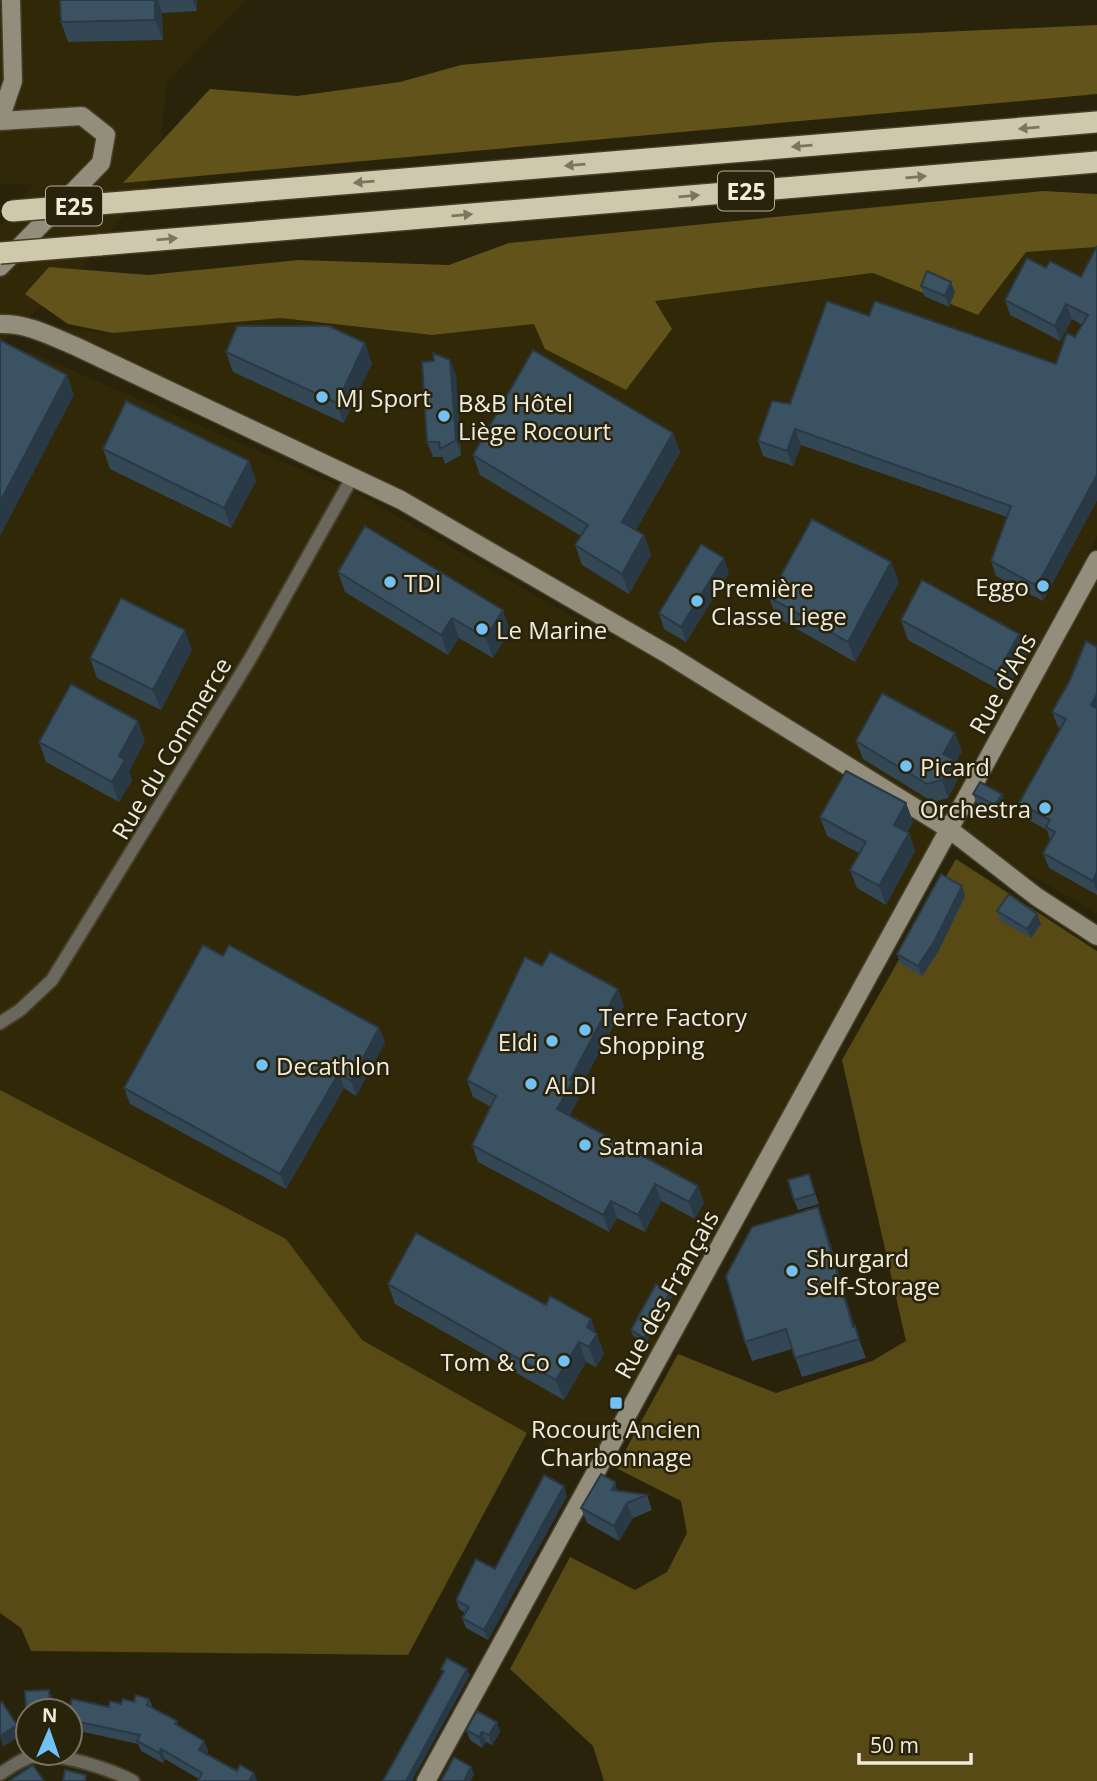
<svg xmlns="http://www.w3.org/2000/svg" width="1097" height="1781" viewBox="0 0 1097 1781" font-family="'Open Sans',sans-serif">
	<rect width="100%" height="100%" fill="#29230b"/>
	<path fill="#312808" d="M0,0H245L167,82L157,174L79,271L0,344V227L32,185L0,184Z
		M1097,247V536L594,1471L362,1340L0,1613V356L28,351L362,496L614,640L625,620L62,328L113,333L281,318L432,335L534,324L654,301L875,274L978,315L1026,252Z
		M1097,567V913L949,829Z"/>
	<path fill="#584a14" d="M956,859L1097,951V1781H604L593,1746L510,1669L570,1557L635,1590L667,1572L687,1533L681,1501L616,1468L678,1354L776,1393L872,1361L906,1341L842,1060Z
		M0,1090L286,1239L362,1340L527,1433L408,1655L31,1651L21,1628L0,1613Z"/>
	<path fill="#62531b" d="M1097,25V94L123,183L210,89L297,96L400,82L461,65L718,42Z
		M1043,191L1097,194V247L1026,252L978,315L873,273L655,301L672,329L626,390L545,349L534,324L432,335L281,318L113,333L68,324L25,294L49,267L148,275L299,260L449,265L509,243Z"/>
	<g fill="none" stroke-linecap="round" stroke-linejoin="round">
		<g stroke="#453f28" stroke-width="16">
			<path id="street" d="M0,1023L20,1010L52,980L250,659L353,476
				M0,1774C11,1767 22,1758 35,1756C59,1752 112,1770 133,1781"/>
		</g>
		<g stroke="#453f28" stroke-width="21">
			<path id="secondary" d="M0,119L13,81L11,0
				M0,121L82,116L106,135L101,163L0,267
				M0,324C27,323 51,336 75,346L401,500L669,655L949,829L1037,897L1097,936
				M426,1781L1097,560"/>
		</g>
		<g stroke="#453f28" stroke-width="24">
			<path id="highway" d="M136,201L1097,122
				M99,245L1097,162"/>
		</g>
		<use href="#street" stroke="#6a675c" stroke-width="12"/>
		<use href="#secondary" stroke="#938e7c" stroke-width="18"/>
		<use href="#highway" stroke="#cfc8ac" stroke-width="21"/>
		<g stroke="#453f28" stroke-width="24" stroke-linecap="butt">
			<path id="highway-bridge" d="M12,211L136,201
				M0,253L99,245"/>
		</g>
		<use href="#highway-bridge" stroke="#cfc8ac" stroke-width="21"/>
	</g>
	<path fill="#334754" d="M60,0H197V11L162,13L163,40L68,42L61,22Z
		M1097,246V500L1043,601L996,576L991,561L1007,517L801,445L793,466L763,456L758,441L869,316L1056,364L1075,337L1082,325L1072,319L1060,341L1010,315L1005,300L1046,268L1081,277Z
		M921,286L955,292L949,307L924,296Z
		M226,352L372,363L344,423L233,372Z
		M456,375L461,455L445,464L443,457H433L427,442Z
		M673,433L680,453L636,530L644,535L651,555L629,594L582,565L575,545L581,536L480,475L473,455Z
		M103,449L249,461L256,481L231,528L110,469Z
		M338,572L510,630L493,658L459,638L448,655L345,592Z
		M729,573L686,642L664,629L659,613Z
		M899,582L855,662L776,617L769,597Z
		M901,620L1019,634L1027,654L1005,693L908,640Z
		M1097,647V895L1049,868L1043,853L1050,840L1047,830L1025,818L1019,803L1061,728L1058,727L1052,712Z
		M192,650L161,710L97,678L90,658Z
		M145,741L129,771L132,780L119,802L46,762L39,742Z
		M856,741L962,751L955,764L959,777L948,798L933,802L863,759Z
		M973,794H1002L1007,809L1000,820L979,809Z
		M906,803L913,822L907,832L909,833L915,851L886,905L857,888L850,870L859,853L827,836L820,817Z
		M965,896L938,952L922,976L901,964L897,954Z
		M997,911L1041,924L1031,938L1001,921Z
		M223,956L379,1028L385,1043L356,1096L344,1088L286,1189L130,1104L124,1088Z
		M542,966L618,989L624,1006L577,1094L579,1098L570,1115L698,1186L704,1203L695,1219L661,1201L645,1232L617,1218L609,1232L478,1162L472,1145L491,1107L473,1097L467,1080Z
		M812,1184L819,1204L798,1210L794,1200Z
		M825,1226L854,1326L866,1358L802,1377L792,1349L752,1361L745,1342Z
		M388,1284L546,1305L591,1319L604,1354L596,1367L586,1362L564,1400L395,1304Z
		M670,1292L672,1297L646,1343L633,1336L631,1330Z
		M618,1491L647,1495L652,1510L633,1518L619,1541L587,1523L581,1508Z
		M567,1496L488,1640L466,1628L462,1618L465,1613L459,1609L456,1600L495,1569Z
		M49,1690L53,1700V1705L71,1704L72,1699L109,1707L110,1701L121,1704L123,1699L134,1702L136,1695L149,1699L153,1708L177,1721L178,1726L204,1741L208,1751L207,1754L237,1771L240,1765L254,1773L257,1781H198L199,1779L165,1759L163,1763L141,1751L138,1744L70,1729V1711H28V1725L25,1691Z
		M497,1722L500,1732L492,1745L486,1742L482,1748L470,1740L466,1730Z"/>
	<path fill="#293945" d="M155,0H158L162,13L163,40L155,20Z
		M193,0H197V11Z
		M951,282L955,292L949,307L945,296Z
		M1066,304L1072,319L1060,341L1055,326Z
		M365,343L372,363L344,423L337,403Z
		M450,360L456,375L461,455L456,440Z
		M67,375L74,395L0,536V502Z
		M795,429L801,445L793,466L787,451Z
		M673,433L680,453L629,542L622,522Z
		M249,461L256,481L231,528L224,508Z
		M1097,475V500L1043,601L1037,586Z
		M644,535L651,555L629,594L622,574Z
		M724,558L729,573L686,642L681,627Z
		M891,562L899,582L855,662L848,642Z
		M503,610L510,630L493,658L486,638Z
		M452,618L459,638L448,655L441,635Z
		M185,630L192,650L161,710L153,690Z
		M1019,634L1027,654L1005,693L998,673Z
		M1097,694V719L1091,705Z
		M138,721L145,741L129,771L132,780L119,802L112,782L119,756Z
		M955,733L962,751L955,764L959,777L948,798L942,780L943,754Z
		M1002,794L1007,809L1000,820L995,805Z
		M906,803L913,822L901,843L894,825Z
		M909,833L915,851L886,905L879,886Z
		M1097,872V891L1093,881Z
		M962,886L965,896L938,952L922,976L918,966Z
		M1037,914L1041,924L1031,938L1027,929Z
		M618,989L624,1006L577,1094L579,1098L564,1126L557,1109L570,1080Z
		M379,1028L385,1043L356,1096L351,1081Z
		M339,1073L344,1088L286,1189L280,1174Z
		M655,1184L661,1201L645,1232L638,1215Z
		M698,1186L704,1203L695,1219L689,1202Z
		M611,1201L617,1218L609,1232L603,1215Z
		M818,1207L825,1226L858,1339L853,1327Z
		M670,1292L672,1297L646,1343L644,1338Z
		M591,1319L604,1354L596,1367L589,1347L587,1327Z
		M579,1342L586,1362L564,1400L556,1380Z
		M615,1482L620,1498L612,1490Z
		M564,1486L567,1496L488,1640L484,1630Z
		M627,1503L633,1518L619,1541L614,1526Z
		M467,1669L470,1675L412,1781H406Z
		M49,1690L53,1700V1711L50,1706Z
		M497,1722L500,1732L492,1745L489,1735Z
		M17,1725L21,1735L3,1747L0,1736Z
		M482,1732L486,1742L482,1748L479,1737Z
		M204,1741L208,1751L203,1760L199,1750Z
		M161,1749L165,1759L163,1763L159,1753Z
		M471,1767L474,1774L471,1781H464Z
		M254,1773L257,1781H251L250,1779Z"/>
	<path fill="#3b5262" stroke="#293945" stroke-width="2" d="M60,0H155V20L61,22Z
		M1097,246V475L1037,586L991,561L1011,506L795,429L787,451L758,441L772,401L790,404L827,301L869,316L875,301L1056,364L1067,333L1075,337L1088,315L1066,304L1055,326L1005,300L1027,258L1046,268L1050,261L1081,277Z
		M927,271L951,282L945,296L921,286Z
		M237,326H329L365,343L337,403L226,352Z
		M0,340L67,375L0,502Z
		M533,350L673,433L622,522L644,535L622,574L575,545L588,525L473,455Z
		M433,353L450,360L456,440L440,449L439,442H427L422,362L434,361Z
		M126,401L249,461L224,508L103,449Z
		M812,519L891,562L848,642L769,597Z
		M365,526L503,610L486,638L452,618L441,635L338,572Z
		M701,544L724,558L681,627L659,613Z
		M922,580L1019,634L998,673L901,620Z
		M121,598L185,630L153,690L90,658Z
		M1086,641L1097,647V694L1091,705L1097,708V872L1093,881L1043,853L1055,832L1046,827L1050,820L1019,803L1066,719L1052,712L1070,680Z
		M71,684L138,721L119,756L125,760L112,782L39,742Z
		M882,693L955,733L943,754L953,759L942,780L927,784L856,741Z
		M846,771L906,803L894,825L909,833L879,886L850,870L866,842L820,817Z
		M980,782L1002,794L995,805L973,794Z
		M941,874L962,886L934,942L918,966L897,954Z
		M1009,894L1037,914L1027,929L997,911Z
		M203,945L223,956L229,945L379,1028L351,1081L339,1073L280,1174L124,1088Z
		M550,952L618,989L570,1080L573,1081L557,1109L698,1186L689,1202L655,1184L638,1215L611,1201L603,1215L472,1145L496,1096L467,1080L525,957L542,966Z
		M809,1174L815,1194L794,1200L788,1180Z
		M818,1207L853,1327L855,1326L859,1339L795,1358L786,1329L745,1342L726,1276L752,1227Z
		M416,1233L546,1305L550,1296L591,1319L587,1327L597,1334L589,1347L579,1342L556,1380L388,1284Z
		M656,1284L670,1292L644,1338L631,1330Z
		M601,1474L615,1482L612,1490L647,1495L627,1503L614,1526L581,1508Z
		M544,1475L564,1486L484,1630L462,1618L469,1607L456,1600L476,1559L495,1569Z
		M447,1658L467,1669L406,1781H383L444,1671L441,1669Z
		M49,1690L50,1706L71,1704L72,1699L109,1707L110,1701L121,1704L123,1699L134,1702L136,1695L149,1699L147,1705L177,1721L175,1724L204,1741L199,1750L237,1771L240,1765L254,1773L250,1779L254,1781H198L202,1773L161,1749L159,1753L137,1741L140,1735L70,1720V1711H28L27,1723L25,1691Z
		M2,1702L17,1725L0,1736V1703Z
		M477,1711L497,1722L489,1735L482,1732L479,1737L466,1730Z
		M454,1757L471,1767L464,1781H441Z
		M33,1765L44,1781H9Z
		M65,1770L86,1775L85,1781H63Z"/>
	<defs><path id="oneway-solid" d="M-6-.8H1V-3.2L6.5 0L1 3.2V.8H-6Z" transform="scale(1.75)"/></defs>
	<g fill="#7c765c">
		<use href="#oneway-solid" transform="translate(1029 128) rotate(175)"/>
		<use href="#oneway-solid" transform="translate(802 146) rotate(175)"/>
		<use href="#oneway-solid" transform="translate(575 165) rotate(175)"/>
		<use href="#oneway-solid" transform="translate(916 177) rotate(-5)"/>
		<use href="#oneway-solid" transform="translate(364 182) rotate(175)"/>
		<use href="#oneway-solid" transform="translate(689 196) rotate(-5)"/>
		<use href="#oneway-solid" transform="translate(462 215) rotate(-5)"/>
		<use href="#oneway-solid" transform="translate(167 239) rotate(-5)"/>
	</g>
	<g fill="#72c1f5" stroke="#29230b" stroke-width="2.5">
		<circle cx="322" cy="397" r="7"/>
		<circle cx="444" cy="416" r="7"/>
		<circle cx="390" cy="582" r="7"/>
		<circle cx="1043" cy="586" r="7"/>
		<circle cx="697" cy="601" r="7"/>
		<circle cx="482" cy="629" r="7"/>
		<circle cx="906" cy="766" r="7"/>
		<circle cx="1045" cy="808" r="7"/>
		<circle cx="585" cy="1030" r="7"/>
		<circle cx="552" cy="1041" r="7"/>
		<circle cx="262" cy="1065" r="7"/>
		<circle cx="531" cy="1084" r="7"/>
		<circle cx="585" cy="1145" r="7"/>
		<circle cx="792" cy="1271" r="7"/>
		<circle cx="564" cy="1361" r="7"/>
		<rect x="609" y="1396" width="14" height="14" rx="3.5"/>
	</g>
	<g text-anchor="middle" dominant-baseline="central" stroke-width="5" stroke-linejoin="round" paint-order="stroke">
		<g fill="#29230b" stroke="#b4af9e" stroke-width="2">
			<rect x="718" y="171.5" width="56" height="39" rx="5"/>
			<rect x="46" y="186.5" width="56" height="39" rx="5"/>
		</g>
		<g font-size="23" font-weight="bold" fill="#efebdd">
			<text x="746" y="191">E25</text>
			<text x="74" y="206">E25</text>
		</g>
		<g font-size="24" fill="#efebdd" stroke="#29230b" text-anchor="start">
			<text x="336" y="397">MJ Sport</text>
			<text x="458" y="402">B&amp;B Hôtel<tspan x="458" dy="28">Liège Rocourt</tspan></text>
			<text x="404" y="582">TDI</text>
			<text x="1029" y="586" text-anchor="end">Eggo</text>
			<text x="711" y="587">Première<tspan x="711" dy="28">Classe Liege</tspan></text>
			<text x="496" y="629">Le Marine</text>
			<text x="920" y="766">Picard</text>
			<text x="1031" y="808" text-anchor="end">Orchestra</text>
			<text x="599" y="1016">Terre Factory<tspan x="599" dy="28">Shopping</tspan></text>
			<text x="538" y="1041" text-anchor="end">Eldi</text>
			<text x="276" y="1065">Decathlon</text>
			<text x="545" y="1084">ALDI</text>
			<text x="599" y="1145">Satmania</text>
			<text x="806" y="1257">Shurgard<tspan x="806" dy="28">Self-Storage</tspan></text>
			<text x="550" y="1361" text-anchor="end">Tom &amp; Co</text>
			<text x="616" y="1428" text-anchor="middle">Rocourt Ancien<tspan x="616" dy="28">Charbonnage</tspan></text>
		</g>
		<g font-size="24" fill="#efebdd" stroke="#29230b">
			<text transform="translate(1002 683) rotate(-61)">Rue d'Ans</text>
			<text transform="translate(171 748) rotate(-59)">Rue du Commerce</text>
			<text transform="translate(666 1294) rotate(-61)">Rue des Français</text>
		</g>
	</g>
	<g transform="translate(49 1732) rotate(2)"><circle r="33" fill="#29230b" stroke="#78735f" stroke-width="2"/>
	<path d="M0-5L12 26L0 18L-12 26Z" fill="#72c1f5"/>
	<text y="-10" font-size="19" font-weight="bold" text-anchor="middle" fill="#efebdd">N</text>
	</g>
	<path d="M859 1753v10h112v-10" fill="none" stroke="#efebdd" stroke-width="3.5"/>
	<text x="870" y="1753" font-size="21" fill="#efebdd" stroke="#29230b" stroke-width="5" paint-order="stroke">50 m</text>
</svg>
